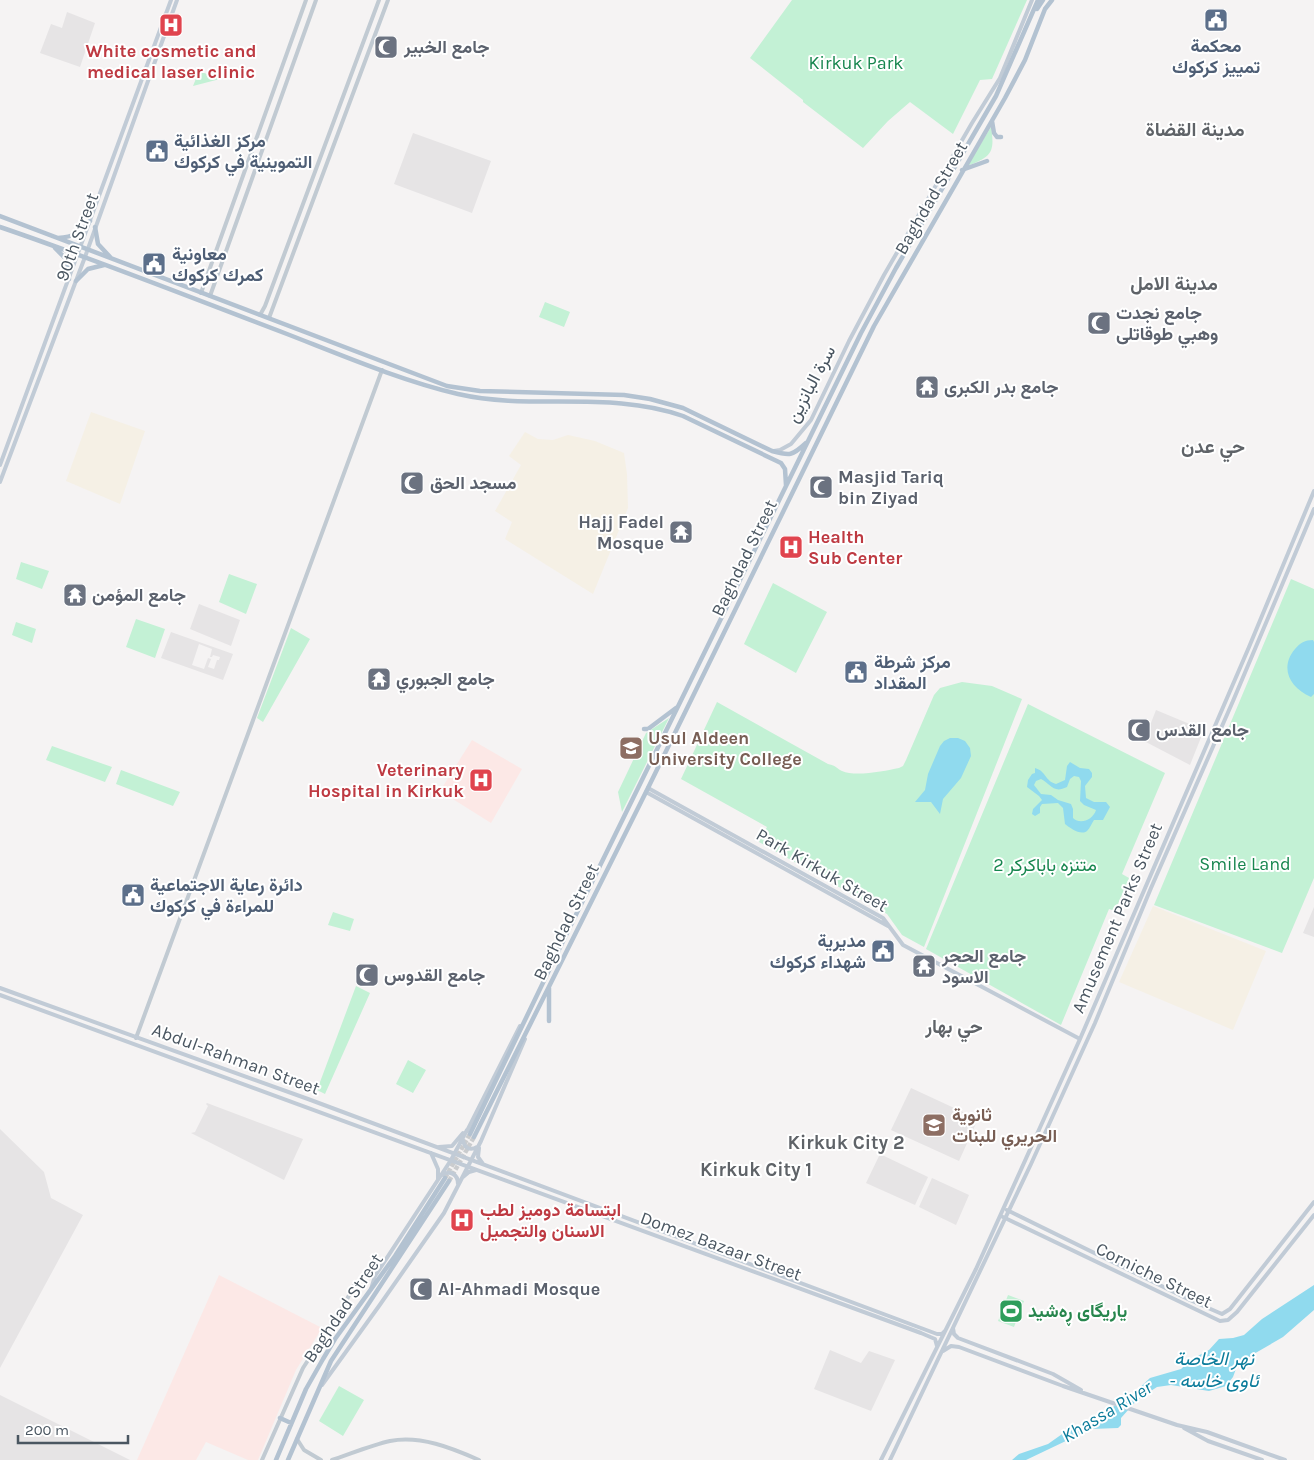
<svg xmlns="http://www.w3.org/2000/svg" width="1314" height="1460" viewBox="0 0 1314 1460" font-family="Karla,Vazirmatn,sans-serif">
	<rect width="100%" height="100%" fill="#f5f3f3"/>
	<path fill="#e6e4e5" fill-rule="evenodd" d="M67,12L95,23L80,67L40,53L51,24L62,28Z
		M413,133L491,161L472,213L394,184Z
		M199,604L240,620L231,646L190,629Z
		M171,632L233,654L223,680L161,658ZM199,644L212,649L210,657H212L213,655L220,657L219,660H217L214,669L208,667L211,659L208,658L204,669L192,665Z
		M1156,710L1204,730L1190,765L1144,741Z
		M1314,907V937L1303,933Z
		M911,1088L978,1119L959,1161L891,1130Z
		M207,1103L303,1139L284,1180L191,1133L195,1132L208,1106L206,1104Z
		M0,1129L44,1172L51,1198L83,1215L0,1368Z
		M880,1154L928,1177L915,1205L866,1183Z
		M932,1178L969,1195L956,1225L919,1207Z
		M830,1350L861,1363L869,1351L895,1360L871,1411L814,1389Z
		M0,1395L130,1460H0Z"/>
	<path fill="#fce8e6" d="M472,740L522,769L491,823L440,791Z
		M219,1275L322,1328L296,1370L258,1460H248L206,1442L196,1460H137Z"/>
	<path fill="#c3f1d5" d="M792,0H1027L992,79L980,80L953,134L910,102L888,121L863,148L803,102V100L750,58Z
		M199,71L220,79L193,86Z
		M991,127C995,152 992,157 967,166Z
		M545,302L570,312L564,327L539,317Z
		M21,562L49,571L42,589L16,579Z
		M229,574L257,584L246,614L219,602Z
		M1291,579L1314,589V878L1282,953L1154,905Z
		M773,583L827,612L796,673L744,644Z
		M136,619L165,629L155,658L126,647Z
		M16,622L36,629L32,643L12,635Z
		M291,628L310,639L263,722L257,718Z
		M962,682L992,686L1022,699L924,947L902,935L887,914L759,842L767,827L681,779L717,702L828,764C837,766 836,768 842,771C855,777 885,771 899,768L903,766L906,760L934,695L940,688Z
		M1028,704L1165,773L1122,874L1129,878L1115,911L1109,909L1061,1025L926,949Z
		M669,718L622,812L618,792L646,733Z
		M52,746L112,767L105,782L46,760Z
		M121,770L180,792L173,806L116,784Z
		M333,912L354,919L350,931L328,925Z
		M356,986L370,993L325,1094L317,1090Z
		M408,1060L426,1070L413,1093L396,1084Z
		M1008,1295L1024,1301L1014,1327L998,1321Z
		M339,1386L364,1400L343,1436L319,1421Z"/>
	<path fill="#f5f0e5" d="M91,412L145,431L120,504L66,481Z
		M525,432L538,439L553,440L568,435L595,441L624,453L627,474L628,508L593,594L505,539L512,522L495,511L521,465L509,456Z
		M1153,906L1266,951L1233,1030L1119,982Z"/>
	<path fill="#90daee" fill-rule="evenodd" d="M1313,640L1314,642V694L1311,697C1290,688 1279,668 1295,649C1300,643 1305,640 1313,640Z
		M950,738H958L965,741L970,748L971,756L961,778L943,799L940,814L931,802H915L925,790L928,774L940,746L944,741Z
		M1070,762L1080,768L1089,769L1092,773V777L1085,786L1086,798L1094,802H1106L1110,807L1103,820H1094C1092,823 1090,828 1087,831C1081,836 1070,828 1065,824L1063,808L1058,803L1042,804L1040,807V813L1035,816L1032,814L1033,809L1042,800L1039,796L1027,787L1028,780L1032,774L1035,773V768C1046,771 1045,781 1056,784L1065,780L1067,766ZM1074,776L1079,777L1081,781L1080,801L1084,805L1096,810C1093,820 1080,825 1073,818V809L1071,804L1058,800L1051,795L1041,794L1034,785L1036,781L1041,779C1051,784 1053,794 1067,787L1070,779Z
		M1314,1285V1310L1283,1337L1252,1355L1237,1366L1233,1377L1226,1386L1209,1391L1171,1385L1157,1387L1137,1400L1121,1418V1425L1118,1428L1091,1429L1026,1460H1012L1019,1454L1048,1444L1065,1432L1101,1415L1135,1392L1150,1378L1181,1369L1192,1359L1209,1350L1219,1339L1233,1338L1244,1335L1262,1319Z"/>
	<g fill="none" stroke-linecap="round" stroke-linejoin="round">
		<path stroke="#caccce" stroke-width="4.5" stroke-dasharray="4.5 2" stroke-linecap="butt" d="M445,1178L470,1134
			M449,1181L474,1137"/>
		<path stroke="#c1cad2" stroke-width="4" d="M201,293L306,0
			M210,296L316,0
			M260,315L265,306L379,0
			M269,318L388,0
			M136,1038L382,370
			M297,1439L304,1450L321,1460
			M262,1460L303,1368L345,1303L355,1284
			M332,1460C350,1454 372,1445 390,1441C420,1435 452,1448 479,1460"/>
		<path stroke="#c1cbd6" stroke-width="4" d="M774,451L780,450L791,444L811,420L849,341L884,275L972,123L1000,78L1032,0
			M0,465L171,0
			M0,482L85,257L177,0
			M648,788L883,918L903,945L1080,1039
			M646,792L888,926
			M0,988L308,1099L937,1334H942L945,1331
			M0,995L921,1333L935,1339L937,1346
			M467,1131L520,1026
			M463,1140C464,1148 470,1151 477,1147
			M439,1147L452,1146L463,1133
			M479,1148L478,1157L483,1164
			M431,1153L438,1169V1179
			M442,1175C450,1170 458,1174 458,1184
			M463,1177L469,1172L476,1170
			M1007,1210L1190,1300L1222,1314L1230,1309L1314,1202
			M1003,1217L1220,1321L1228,1320L1237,1312L1314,1215
			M371,1289L375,1276L451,1160L467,1130
			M953,1328L954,1334L958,1338L1053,1374L1081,1390
			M943,1351L951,1346L959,1347L1063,1386L1177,1425L1207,1432L1285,1460
			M322,1385L379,1306L444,1213L481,1141L525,1039
			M1184,1428L1208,1441L1262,1460
			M881,1460L976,1269L1080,1039L1249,647L1314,491
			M890,1460L1031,1164L1095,1023L1151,888L1233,701L1314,509"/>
		<path stroke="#b3c2d1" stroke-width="4.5" d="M1037,9L1043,0
			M992,121L994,133L997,137H1001
			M962,170L987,161
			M0,216L447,386L480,391L624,395L650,399L683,408L772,451C790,456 792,456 806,443
			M0,227C97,260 192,298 287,334C341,355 402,381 458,394C532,411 610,390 683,416L781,463L785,469L786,485
			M95,227L98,244L111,258
			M58,238C73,237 81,233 90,221
			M55,248L67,260L69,279
			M76,281L88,269L104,265
			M644,729H648L676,708
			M549,1021V988
			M470,1134L567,933L861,333L896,268L996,96L1038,0
			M474,1137L648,788L874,326L1005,98L1025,60L1045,9L1052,0
			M280,1418L291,1423
			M276,1460L306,1389L323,1359L335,1339L395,1256L445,1178
			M288,1460L331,1361L449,1181"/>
	</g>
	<defs>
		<g id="civic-square" transform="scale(1.25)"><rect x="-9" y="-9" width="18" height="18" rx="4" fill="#5c6f8a" stroke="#fff"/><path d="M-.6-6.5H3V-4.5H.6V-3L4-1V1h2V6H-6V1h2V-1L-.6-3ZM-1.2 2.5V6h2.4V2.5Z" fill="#fff"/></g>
		<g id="hospital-square" transform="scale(1.25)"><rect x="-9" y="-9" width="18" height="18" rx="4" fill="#e0444e" stroke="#fff"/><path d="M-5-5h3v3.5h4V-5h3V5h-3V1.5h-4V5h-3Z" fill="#fff"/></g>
		<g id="mosque-square" transform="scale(1.25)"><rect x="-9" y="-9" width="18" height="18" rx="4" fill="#6b7280" stroke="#fff"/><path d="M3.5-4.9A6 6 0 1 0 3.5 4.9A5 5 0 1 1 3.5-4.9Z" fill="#fff"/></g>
		<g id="temple-square" transform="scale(1.25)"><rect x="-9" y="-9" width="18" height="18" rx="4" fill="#6b7280" stroke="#fff"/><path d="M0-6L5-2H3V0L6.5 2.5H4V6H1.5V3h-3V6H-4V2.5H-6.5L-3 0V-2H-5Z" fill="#fff"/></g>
		<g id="university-square" transform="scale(1.25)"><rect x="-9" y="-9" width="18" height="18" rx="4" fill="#8d6e63" stroke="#fff"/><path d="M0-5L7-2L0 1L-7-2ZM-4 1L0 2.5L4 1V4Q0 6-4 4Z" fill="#fff"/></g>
		<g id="school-square" transform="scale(1.25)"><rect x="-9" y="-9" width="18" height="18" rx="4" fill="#8d6e63" stroke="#fff"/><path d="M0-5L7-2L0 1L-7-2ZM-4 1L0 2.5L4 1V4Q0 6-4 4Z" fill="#fff"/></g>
		<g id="stadium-square" transform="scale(1.25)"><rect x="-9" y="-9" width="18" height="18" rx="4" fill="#2e9e5b" stroke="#fff"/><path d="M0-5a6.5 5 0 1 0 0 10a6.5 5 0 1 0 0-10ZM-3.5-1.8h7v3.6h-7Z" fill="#fff"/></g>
	</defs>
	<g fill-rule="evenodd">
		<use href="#civic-square" x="1216" y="20"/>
		<use href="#hospital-square" x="171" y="25"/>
		<use href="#mosque-square" x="386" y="47"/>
		<use href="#civic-square" x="157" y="151"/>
		<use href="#civic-square" x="154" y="264"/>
		<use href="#mosque-square" x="1099" y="323"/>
		<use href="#temple-square" x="927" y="387"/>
		<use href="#mosque-square" x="412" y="483"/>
		<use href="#mosque-square" x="821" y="487"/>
		<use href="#temple-square" x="681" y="532"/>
		<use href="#hospital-square" x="791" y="547"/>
		<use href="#temple-square" x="75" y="595"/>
		<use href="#civic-square" x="856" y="672"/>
		<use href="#temple-square" x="379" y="679"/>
		<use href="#mosque-square" x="1139" y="730"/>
		<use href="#university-square" x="631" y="748"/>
		<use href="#hospital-square" x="481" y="780"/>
		<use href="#civic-square" x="133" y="895"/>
		<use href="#civic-square" x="883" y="951"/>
		<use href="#temple-square" x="924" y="966"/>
		<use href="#mosque-square" x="367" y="975"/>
		<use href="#school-square" x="934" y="1125"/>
		<use href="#hospital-square" x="462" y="1220"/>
		<use href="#mosque-square" x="421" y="1289"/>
		<use href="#stadium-square" x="1011" y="1311"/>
	</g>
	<g text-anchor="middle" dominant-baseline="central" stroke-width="4" stroke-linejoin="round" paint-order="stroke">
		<g font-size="18" font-weight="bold" fill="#4e5e75" stroke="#fff" text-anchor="start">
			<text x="1216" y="46" text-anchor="middle">محكمة<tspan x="1216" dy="21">تمييز كركوك</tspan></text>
			<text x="174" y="141">مركز الغذائية<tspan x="174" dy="21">التموينية في كركوك</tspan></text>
			<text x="172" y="254">معاونية<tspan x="172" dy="21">كمرك كركوك</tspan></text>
			<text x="874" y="662">مركز شرطة<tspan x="874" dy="21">المقداد</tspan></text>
			<text x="150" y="885">دائرة رعاية الاجتماعية<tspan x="150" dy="21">للمراءة في كركوك</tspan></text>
			<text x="866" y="941" text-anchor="end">مديرية<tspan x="866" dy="21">شهداء كركوك</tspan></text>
		</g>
		<g font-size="18" font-weight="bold" fill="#5b616d" stroke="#fff" text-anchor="start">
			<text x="404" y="47">جامع الخبير</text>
			<text x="1116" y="313">جامع نجدت<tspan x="1116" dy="21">وهبي طوقاتلى</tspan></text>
			<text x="944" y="387">جامع بدر الكبرى</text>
			<text x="838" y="477">Masjid Tariq<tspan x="838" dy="21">bin Ziyad</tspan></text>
			<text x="430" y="483">مسجد الحق</text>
			<text x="664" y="522" text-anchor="end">Hajj Fadel<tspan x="664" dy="21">Mosque</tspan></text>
			<text x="92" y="595">جامع المؤمن</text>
			<text x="396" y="679">جامع الجبوري</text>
			<text x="1156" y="730">جامع القدس</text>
			<text x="942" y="956">جامع الحجر<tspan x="942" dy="21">الاسود</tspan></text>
			<text x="384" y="975">جامع القدوس</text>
			<text x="438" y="1289">Al-Ahmadi Mosque</text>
		</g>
		<g font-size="18" font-weight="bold" fill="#be3a42" stroke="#fff" text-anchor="start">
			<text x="171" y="51" text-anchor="middle">White cosmetic and<tspan x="171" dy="21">medical laser clinic</tspan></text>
			<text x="808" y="537">Health<tspan x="808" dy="21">Sub Center</tspan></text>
			<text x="464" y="770" text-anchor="end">Veterinary<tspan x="464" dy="21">Hospital in Kirkuk</tspan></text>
			<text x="480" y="1210">ابتسامة دوميز لطب<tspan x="480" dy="21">الاسنان والتجميل</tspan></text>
		</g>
		<g font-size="18" fill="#17864f" stroke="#fff">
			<text x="856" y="63">Kirkuk Park</text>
			<text x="1245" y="864">Smile Land</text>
			<text x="1045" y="865">متنزه باباكركر 2</text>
		</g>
		<g font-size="18" fill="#4a5661" stroke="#fff">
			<text transform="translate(931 198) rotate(-60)">Baghdad Street</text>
			<text transform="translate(77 237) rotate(-70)">90th Street</text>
			<text transform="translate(811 384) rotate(-62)">سرة البانزين</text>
			<text transform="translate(744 558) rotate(-64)">Baghdad Street</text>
			<text transform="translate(822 870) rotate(30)">Park Kirkuk Street</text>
			<text transform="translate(1117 918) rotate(-67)">Amusement Parks Street</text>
			<text transform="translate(566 922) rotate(-64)">Baghdad Street</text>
			<text transform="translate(236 1059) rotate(20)">Abdul-Rahman Street</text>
			<text transform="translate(721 1246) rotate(20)">Domez Bazaar Street</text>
			<text transform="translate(1154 1275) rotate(26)">Corniche Street</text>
			<text transform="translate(343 1308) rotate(-56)">Baghdad Street</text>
		</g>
		<g font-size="18" font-weight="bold" fill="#785e54" stroke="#fff" text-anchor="start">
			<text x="648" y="738">Usul Aldeen<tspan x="648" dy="21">University College</tspan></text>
			<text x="952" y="1115">ثانوية<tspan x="952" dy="21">الحريري للبنات</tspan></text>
		</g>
		<g font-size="18" font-weight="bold" fill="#27864d" stroke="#fff" text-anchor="start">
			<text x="1028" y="1311">یاریگای ڕەشید</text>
		</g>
		<g font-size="19" font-weight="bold" fill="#5f6368" stroke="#fff">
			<text x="1195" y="130">مدينة القضاة</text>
			<text x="1174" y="284">مدينة الامل</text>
			<text x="1213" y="447">حي عدن</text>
			<text x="954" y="1027">حي بهار</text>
			<text x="846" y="1143">Kirkuk City 2</text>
			<text x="756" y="1170">Kirkuk City 1</text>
		</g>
		<g font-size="19" font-style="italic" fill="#0c7c9b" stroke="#fff">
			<text x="1214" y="1359">نهر الخاصة<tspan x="1214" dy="22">- ئاوی خاسە</tspan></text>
			<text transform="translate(1107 1412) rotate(-31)">Khassa River</text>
		</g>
	</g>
	<path d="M18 1435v8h110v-8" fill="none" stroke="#4a5661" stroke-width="2.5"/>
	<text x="25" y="1435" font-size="15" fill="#4a5661" stroke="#ffffff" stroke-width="4" paint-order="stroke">200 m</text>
</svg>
